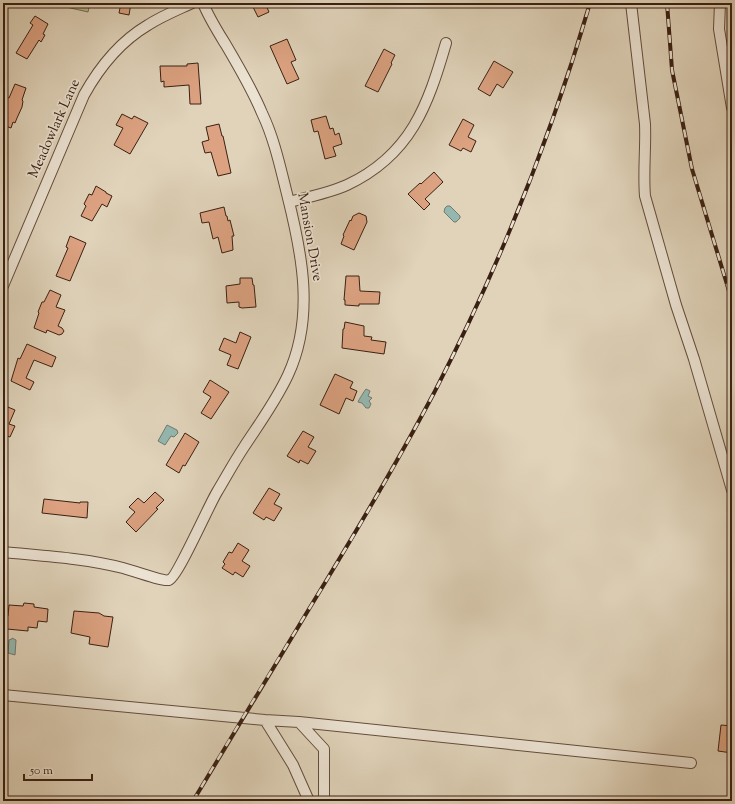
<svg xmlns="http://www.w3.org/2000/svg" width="735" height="804" viewBox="0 0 735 804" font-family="'Sorts Mill Goudy',serif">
	<rect width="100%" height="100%" fill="#e0d3ba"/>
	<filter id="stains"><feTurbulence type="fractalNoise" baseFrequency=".005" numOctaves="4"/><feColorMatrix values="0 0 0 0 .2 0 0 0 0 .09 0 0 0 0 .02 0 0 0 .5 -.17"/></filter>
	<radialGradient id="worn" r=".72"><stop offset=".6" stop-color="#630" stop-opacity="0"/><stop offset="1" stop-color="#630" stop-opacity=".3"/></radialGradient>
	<path fill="#b6bb8d" stroke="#786e50" d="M67,3H90L88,12L66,7Z"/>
	<path fill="#94b8b0" stroke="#707b71" d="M447,206H450L460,216V218L456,222H454L444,212L445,208Z
		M366,389L370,391L368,396L372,398L369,401L371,404L369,408H366L362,403L358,402C358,401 365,390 366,389Z
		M167,425L177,430L178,433L174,437L171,436L165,445L158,441Z
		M12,638L16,640L15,655L8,653L9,640L12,639Z"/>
	<path fill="#dca281" stroke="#3a2012" d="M121,3H131L129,15L119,13Z
		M251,3H265L269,12L258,17Z
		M35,16L48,24L43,34L45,35L41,42L39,40L27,59L16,53L33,25L30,23Z
		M287,39L296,60L291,62L299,79L287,84L270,46Z
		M384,49L395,55L391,63L392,64L378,92L365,86Z
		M494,61L513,72L503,88L497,84L490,96L478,89Z
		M198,63L201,104H190L189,85L164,87V81L161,82L160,66H187V64Z
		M15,84L26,88L22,100L23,101L22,107L17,118L15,123L13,122L11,128L3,125V96L9,98Z
		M122,114L132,119L134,116L148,123L130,154L114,145L123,128L116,125Z
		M326,116L330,129L333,128L335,135L339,133L342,144L333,147L336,156L325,159L318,131L314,132L311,120Z
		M463,119L474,125L468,137L476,141L471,152L463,148L461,151L449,145Z
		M219,124L222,136H223L231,173L218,176L211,152L205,153L202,142L209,140L206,127Z
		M434,172L443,182L425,199L430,204L424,210L408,194L420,183L421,184Z
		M96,186L106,192V193L112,196L107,207L102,204L92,221L81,216L86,206L84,204L89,194L92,195Z
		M224,207L226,216H227L228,221L230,220L234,236H232L233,250L222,253L218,237L213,239L209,222L202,223L200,213Z
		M359,213L366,216L367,222L354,250L341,244L344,236L343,235L350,220L351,221L353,216Z
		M70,236L86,243L70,281L56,276L68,248L66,247Z
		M346,276H359L360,291L380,292L379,304H359V306L345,305V300H344Z
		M240,278H252L253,285H254L256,307L242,308L239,307V302L227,303L226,286L240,284Z
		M50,290L61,295L56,307L65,310L58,326L62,328L64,331L62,334L59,335L47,330L46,333L34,328L39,313L38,312L42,302H44Z
		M345,322L364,326V336L372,337L371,340L386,342L384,354L342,348L343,329H344Z
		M240,332L251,337L238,369L227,365L231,355L219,350L224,338L236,343Z
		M27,344L56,357L52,367L34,360L26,378L34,382L30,390L11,381L18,358L20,359Z
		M335,374L353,382L350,388L357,391L353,401L346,398L339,414L320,405Z
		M210,380L229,392L211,419L201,413L211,397L203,392Z
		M3,405L15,410L9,424L15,426L10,437L5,435L3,439Z
		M303,431L314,437L308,447L316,451L308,464L300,460L299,463L287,456Z
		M185,433L199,442L185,466L183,465L179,473L166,465Z
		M269,488L280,494L274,504L282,508L274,521L266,517L264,520L253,513Z
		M155,492L164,500L156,508L158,509L136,532L126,522L135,512L129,507L138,498L144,503Z
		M44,499L80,503V502H88L87,518L42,513Z
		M238,543L249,550L242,561L250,566L243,577L235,572L233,575L222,568L225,564L223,562L229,552L232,553Z
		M24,603L34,604V607L48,609L47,622L38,621L37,628L28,627V631L7,629V627H3V616H8L9,605L23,606Z
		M74,611L99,613L104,616L113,617L108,647L89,644L90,637L71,633Z
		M721,725L732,726V753L718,751Z"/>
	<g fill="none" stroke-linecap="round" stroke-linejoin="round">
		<g stroke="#644d3c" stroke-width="12">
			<path id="minor" d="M631,3L645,124C646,148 643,172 645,196L676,305L694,359L732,490
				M720,3L719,29L732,108
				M289,202C309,197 329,193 347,185C411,155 428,105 446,43
				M3,286L84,95C99,68 121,41 148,25C162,16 177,10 192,3
				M3,552C43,556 84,558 123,568C131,570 164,582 169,580C177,578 209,505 217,492C226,477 234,462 244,447C259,424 276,401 288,375C315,317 302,253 287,194C280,166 274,138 262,113C252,89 239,67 226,45C218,32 209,18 203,3
				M3,695L265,720L299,722L691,763
				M265,720L293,765L309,801
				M299,722L324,749V801"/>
		</g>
		<use href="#minor" stroke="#ebe2d2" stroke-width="10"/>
		<g stroke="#3a2012" stroke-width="4">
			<path id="rail" d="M667,3L672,70L692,169L732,301
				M193,801C231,737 270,673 309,609C353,537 396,465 435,391C499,267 551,137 590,3"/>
		</g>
		<use href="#rail" stroke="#ebe2d2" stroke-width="2.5" stroke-dasharray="8" stroke-linecap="butt"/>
	</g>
	<g text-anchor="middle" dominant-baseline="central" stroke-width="3.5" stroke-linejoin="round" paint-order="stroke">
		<g font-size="14" fill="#3a2012" stroke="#ebe2d2">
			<text transform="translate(55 129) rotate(-66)">Meadowlark Lane</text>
			<text transform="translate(309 237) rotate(80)">Mansion Drive</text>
		</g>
	</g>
	<rect width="735" height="804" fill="none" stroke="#e0d3ba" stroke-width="16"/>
	<rect x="4" y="4" width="727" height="796" fill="none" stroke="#3a2012" stroke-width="2"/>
	<rect x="8" y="8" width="719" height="788" fill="none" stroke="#3a2012"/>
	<path d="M24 774v6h68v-6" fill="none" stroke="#3a2012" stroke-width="2"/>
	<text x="30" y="774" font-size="12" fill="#3a2012" stroke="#ebe2d2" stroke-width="3" paint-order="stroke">50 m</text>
	<rect width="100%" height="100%" filter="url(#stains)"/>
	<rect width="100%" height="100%" fill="url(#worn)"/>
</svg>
